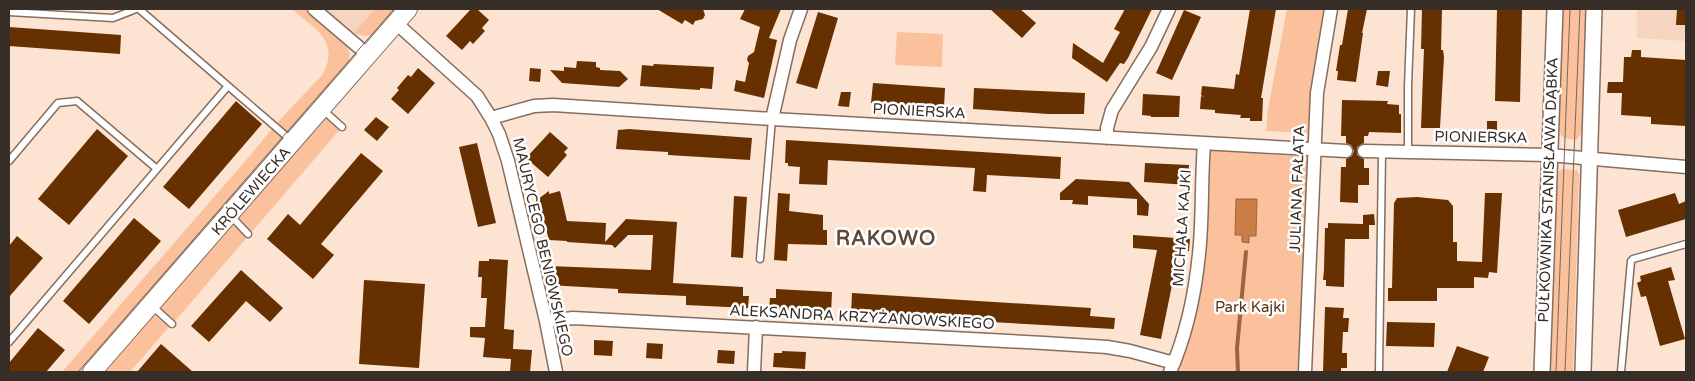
<svg xmlns="http://www.w3.org/2000/svg" width="1695" height="381" viewBox="0 0 1695 381" font-family="'Varela Round',sans-serif">
	<rect width="100%" height="100%" fill="#fde3d2"/>
	<path fill="#f5d5c0" d="M323,9H375L354,33Z
		M1637,9H1686V41L1637,38Z"/>
	<path fill="#fac19c" d="M292,9H305L345,43L350,54L348,65L82,372H62L254,151L274,126L323,74C340,41 315,29 292,9Z
		M375,9H398L373,35L365,36L354,33Z
		M1287,9H1324L1313,86L1311,133L1266,131L1268,109Z
		M1563,9H1587L1583,119L1582,132L1577,140L1564,138L1559,133Z
		M897,32L943,34L942,67L895,65Z
		M329,115L342,127L175,321L160,308Z
		M1203,150L1314,157L1305,372H1170L1192,300Z
		M1562,169L1577,170L1579,175L1573,372H1549L1557,177L1558,172Z
		M154,315L169,327L130,372H104Z"/>
	<path fill="#ca7d46" stroke="#9e653d" d="M1236,199H1257L1256,236H1249V243L1242,242V235H1235Z"/>
	<g fill="none" stroke-linecap="round" stroke-linejoin="round">
		<path stroke="#9e653d" stroke-width="4" d="M1238,372L1237,348L1246,252"/>
	</g>
	<path fill="#663000" d="M471,9H477L489,20L482,28L485,31L473,44L470,41L462,50L446,36Z
		M657,9H703L705,15L703,19L695,21L693,25L685,20L682,24Z
		M745,9H781L769,38L777,40L764,98L734,91L736,80L745,82L749,63L747,60L748,56L754,52L760,27L740,19Z
		M990,9H1020L1036,23L1022,38Z
		M1125,9H1152L1128,58L1124,64L1120,63L1107,82L1072,58L1073,43L1103,63L1120,32L1114,29Z
		M1250,9H1276L1261,98H1263L1262,121H1250V118H1240L1241,115L1215,113V110L1200,109L1201,96L1204,97L1201,95L1202,86L1234,89L1236,74L1239,75Z
		M1348,9H1367L1362,33H1363L1356,82L1337,80L1338,71H1336L1340,45H1342Z
		M1422,9H1442L1441,50H1443L1444,57L1440,128H1421L1424,49H1421Z
		M1497,9H1522L1520,102L1495,101Z
		M1677,9H1686V25H1676Z
		M1184,10L1201,17L1172,80L1156,73Z
		M818,12L838,18L817,89L796,83Z
		M9,27L121,35L120,54L9,46Z
		M1632,50H1641V57L1686,60V126L1651,124V117L1621,115L1622,93H1607L1608,82H1623L1624,57H1631Z
		M577,61L596,62V67L600,68V70L620,71L628,79L619,87L562,83L550,70L564,71V67L576,68Z
		M654,64L714,67L712,89L700,88V90L640,86L642,65L653,66Z
		M418,68L435,83L408,114L391,99L399,90L397,88L408,75L411,77Z
		M530,68L541,69L540,82L529,81Z
		M1378,71H1390L1388,87L1376,85Z
		M873,83L945,88L944,107L871,103Z
		M974,88L1085,93L1084,114H1048L973,109Z
		M841,92H851L849,107L838,106Z
		M1143,94L1180,96L1179,117H1151V116L1142,115Z
		M1342,100L1388,101L1387,104L1399,105V114H1401V133L1369,132L1368,136H1364V143L1357,147V155L1364,159V168H1369V185H1358V203L1340,202L1341,167H1346V159L1352,156L1354,151L1351,145L1346,143V136H1341Z
		M236,101L262,124L189,209L163,187Z
		M376,117L389,127L377,141L364,130Z
		M1487,121H1497V132L1487,131Z
		M97,129L128,156L69,225L38,199Z
		M629,129L752,138L750,160L668,155V152L616,149L618,130Z
		M550,132L568,148L564,152L567,155L548,177L526,158Z
		M786,140L1061,157L1060,179L987,175L986,192L973,191L975,168L828,160L827,185L799,184L800,167L788,166V163H785Z
		M477,143L496,223L478,227L459,147Z
		M361,153L383,171L321,244L334,255L313,279L267,239L288,214L300,225Z
		M1145,163L1189,165L1188,185L1144,182Z
		M1076,179L1129,182L1149,204L1148,216L1137,215V199L1088,196V205L1072,204L1073,200H1060V193Z
		M549,191V194L560,191L567,221L606,223L605,242L626,219L677,222L673,283L743,287V296H749L748,308L686,305V296L618,293V289L548,285L549,266L651,270L653,235H628L615,248L612,245L567,242V241L549,240L538,199Z
		M778,193L790,194L789,211L823,215V230H827V245L788,244L787,261L774,260Z
		M1485,193H1502L1497,273L1489,272L1488,278L1474,277V288H1437V301H1388V288H1392L1394,203L1397,198L1417,197L1448,200L1453,206V242H1457V261L1482,262Z
		M1675,193L1679,204L1686,201V219L1626,237L1618,210Z
		M734,196L747,197L743,258L731,257Z
		M1374,214L1375,225H1369V239H1345L1344,287L1326,286V280H1323L1324,270L1325,228H1328V223L1363,224V215Z
		M134,218L161,241L89,324L63,301Z
		M1133,235L1190,239L1189,251H1179L1161,339L1140,335L1157,250L1133,248Z
		M17,236L43,258L9,297V246Z
		M489,259L508,260L504,329L514,330L513,349L532,350L530,372H510L511,359L483,357L485,338L470,337V327H485L487,298H481L482,277H478L479,261H489Z
		M1671,267L1675,280L1668,281L1685,339L1660,346L1646,296L1641,297L1637,283L1641,281L1640,276Z
		M241,270L283,308L270,322L246,301L209,342L191,326Z
		M364,280L425,284L419,368L359,364Z
		M776,289L832,292L831,313L769,309L770,298H776Z
		M852,293L1091,308L1090,316L1115,318L1114,329L851,314Z
		M1325,307L1344,308L1343,318H1349L1348,332H1343L1342,353H1347V368H1341V372H1323Z
		M1387,322L1435,323L1434,347L1386,346Z
		M38,328L65,350L46,372H9V363Z
		M594,340L613,341L612,356L594,355Z
		M647,343L663,344L662,359L646,358Z
		M161,344L193,372H137Z
		M1457,346L1489,357L1483,372H1447Z
		M718,350L735,351L734,364L717,363Z
		M782,351L806,352L805,369L773,367L774,353H782Z"/>
	<g fill="none" stroke-linecap="round" stroke-linejoin="round">
		<g stroke="#856e5f" stroke-width="9">
			<path id="service" d="M139,9L228,86
				M9,12L113,18L136,9
				M322,109L342,127
				M1408,152V86L1411,9
				M9,161L58,103L77,101L157,169
				M230,215L248,234
				M760,259L772,119
				M151,305L172,324
				M9,342L228,86L292,141
				M1379,372L1382,152
				M1621,372L1631,261L1633,259L1686,244"/>
		</g>
		<g stroke="#856e5f" stroke-width="15">
			<path id="minor" d="M314,9L368,55
				M396,23L477,96L491,118L499,134L508,161L546,321L556,372
				M491,118L534,106L553,105L772,119L1346,151
				M772,119L790,40L801,9
				M1107,138V128L1112,110L1151,47L1169,9
				M1364,151L1549,155L1686,167
				M546,321L573,318L1044,343L1107,347L1130,351L1174,363
				M754,372L756,327
				M1170,372C1186,336 1195,294 1199,254C1203,218 1201,180 1204,144
				M1305,372L1317,93L1331,9"/>
		</g>
		<g stroke="#856e5f" stroke-width="18">
			<path id="tertiary" d="M1542,372L1555,9
				M1583,372C1587,251 1590,130 1594,9"/>
		</g>
		<g stroke="#856e5f" stroke-width="20">
			<path id="secondary" d="M92,372L408,9"/>
		</g>
		<use href="#service" stroke="#fff" stroke-width="6"/>
		<use href="#minor" stroke="#fff" stroke-width="12"/>
		<use href="#tertiary" stroke="#fff" stroke-width="15"/>
		<use href="#secondary" stroke="#fff" stroke-width="18"/>
		<path stroke="#76675d" stroke-width="1" d="M78,372L394,9
			M1556,372L1570,9
			M1565,372L1580,9"/>
	</g>
	<g text-anchor="middle" dominant-baseline="central" stroke-width="5" stroke-linejoin="round" paint-order="stroke">
		<g font-size="15" fill="#382e28" stroke="#fff">
			<text transform="translate(919 111) rotate(3)">PIONIERSKA</text>
			<text transform="translate(1481 137) rotate(1)">PIONIERSKA</text>
			<text transform="translate(1297 189) rotate(-88)">JULIANA FAŁATA</text>
			<text transform="translate(1548 190) rotate(-88)">PUŁKOWNIKA STANISŁAWA DĄBKA</text>
			<text transform="translate(251 191) rotate(-49)">KRÓLEWIECKA</text>
			<text transform="translate(1182 228) rotate(-86)">MICHAŁA KAJKI</text>
			<text transform="translate(543 247) rotate(77)">MAURYCEGO BENIOWSKIEGO</text>
			<text transform="translate(862 317) rotate(3)">ALEKSANDRA KRZYŻANOWSKIEGO</text>
		</g>
		<g font-size="15" fill="#523119" stroke="#fff">
			<text x="1250" y="307">Park Kajki</text>
		</g>
		<g font-size="20" font-weight="bold" letter-spacing="1" fill="#5d483a" stroke="#fff">
			<text x="886" y="239">RAKOWO</text>
		</g>
	</g>
	<rect width="1695" height="381" fill="none" stroke="#382e28" stroke-width="20"/>
</svg>
